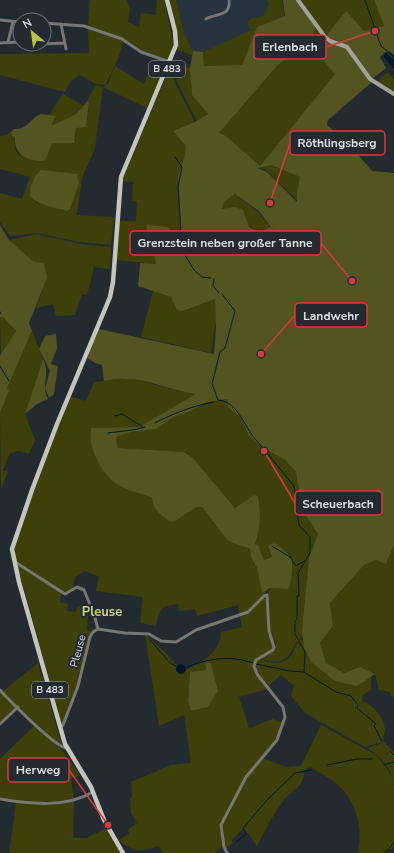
<svg xmlns="http://www.w3.org/2000/svg" width="394" height="853" viewBox="0 0 394 853" font-family="'Nunito Sans',sans-serif">
	<rect width="100%" height="100%" fill="#232b31"/>
	<path fill="#27343f" d="M176,0H283L285,16L203,52L193,51L184,33Z"/>
	<path fill="#3e400a" fill-rule="evenodd" d="M90,0H127L130,10L128,22L139,27L141,13L156,15L157,0H164L173,41L169,60L143,51L125,39L88,26Z
		M169,0H176L184,33L193,51L192,55L177,50L178,36Z
		M267,0H282L284,16L257,27L242,65L204,66L203,52L253,29H250L247,22L252,18L263,16L269,5Z
		M300,0H374L384,26L365,31L326,36Z
		M316,26L328,41L320,57L335,74L260,166L271,165L300,177L297,192L298,201L267,171L258,167L260,166L226,137L219,133L277,66L312,39Z
		M88,29L123,41L119,56L106,84C94,88 89,77 79,75L71,81L65,92L0,75V54L89,53Z
		M174,65L183,66L191,69L192,95L208,114L197,121L177,82Z
		M115,66L144,84L149,72L161,77L147,108L103,87L95,148L82,178L77,215L114,217L111,245L78,242L38,233L10,236L0,222V193L22,199L30,177L0,169V136L5,135L11,132L12,136H15C13,160 22,154 37,161L49,149L52,143H70L75,138L76,128L87,124L89,102L87,101L96,85L102,87L108,84ZM71,173H73V197L70,209L67,210L36,202L29,192L34,180Z
		M170,67L175,83L195,122L173,131L186,146L185,154L178,177L181,210V234L173,236L146,225L156,264L116,260L118,221H136L137,202L132,201L133,182L122,181Z
		M388,72L394,79V92L376,82Z
		M63,94L84,106L69,119L50,125L55,116L49,115Z
		M235,194L258,212L270,227L260,232L222,210L224,202Z
		M36,234L81,244L111,247L110,269L94,267L87,295L82,294L75,315L56,316L53,304L36,308L47,278L34,262L9,240Z
		M153,291L171,297L183,311L215,299L216,321L211,353L141,337Z
		M3,317L16,331L1,357L0,318Z
		M32,331L43,359L25,414L35,440L29,454L18,451L10,453L3,470L8,472L1,490L0,413L8,390L7,388Z
		M125,378C149,381 172,391 197,394L139,427L91,428V443L98,461L107,475L120,486L139,492L152,498L175,521L197,507H202L228,541L250,549L251,557L257,568L262,593L268,590L252,608L239,615L238,605L197,616L195,609L179,611L178,604C161,606 159,609 156,626L140,623L143,597L96,591L99,577L85,571L75,577L73,588L67,592L62,591L60,602L68,604L67,611L76,612L77,606L82,607L88,616L87,630L92,632L77,686L62,725L22,582C19,569 13,557 15,543L69,396L86,401L94,382Z
		M227,399L228,407L241,418L249,436L265,449L285,460L296,472L302,510L318,534L309,557L303,636C288,647 294,664 270,661C266,660 261,659 259,656L253,665L256,675L268,689L239,697L249,728L273,719L283,723C276,745 259,758 246,777C236,792 232,810 221,824L224,843C225,838 221,830 222,825C223,821 229,816 230,812C239,792 247,774 262,758L286,767L301,766L321,725L376,755L388,770L393,779L394,787V847L387,853H358C363,830 357,802 339,786C331,778 320,773 310,767L301,772L304,774C304,786 291,791 284,800C273,814 265,831 257,846L244,828L231,840L233,843L226,848L225,844L215,853H162L159,846C137,853 137,853 118,840L129,834L128,830L137,823L131,813L130,799L132,797L131,782L171,765L191,763L184,715L159,726L145,634L168,655L182,672C200,663 220,654 221,632L242,627L240,617L250,612L266,594L268,632L273,646L276,645L270,631L268,593L270,588L288,589L293,560L289,553L275,543L268,545L272,557L264,560L258,545L255,544C261,529 261,513 258,496L254,495L235,508L192,457L185,452L118,448L116,437L131,432L156,429L172,418L191,411L208,402ZM205,663H211L218,691L208,707L191,711L188,701L190,672L206,670Z
		M394,545V700L390,692L379,690L375,674L360,667L344,673L325,663L320,643L333,626L330,603L364,565L376,560L386,564Z
		M302,639L304,647L357,686L371,676V690L363,695L362,701C373,705 383,716 385,729C385,733 383,737 383,741L394,752V782C391,768 379,755 367,748L383,743L382,742L365,747L305,713L291,696L294,686L281,675L269,685L258,674L255,663L259,659C268,662 283,666 290,657C296,651 293,645 302,639Z
		M38,663L61,742L62,747L2,692Z
		M0,691L17,708L0,724Z
		M35,725L63,751L80,776L71,778L74,800L27,803L74,801L73,838H86L107,828L122,853H9L16,803L0,799V759Z"/>
	<path fill="#525520" fill-rule="evenodd" d="M283,0H297L316,26L312,38L277,66L219,133L226,136L260,166L335,74L320,57L328,41L347,48L372,82L328,120L327,125L347,142L372,171L394,173V545L386,564L376,560L364,565L330,603L333,626L320,643L326,663L344,673L360,667L375,674L357,686L335,681L311,662L304,647L302,632L309,557L318,534L302,510L296,472L285,460L265,449L249,436L241,418L228,407L227,399L208,402L191,411L172,418L156,429L131,432L116,437L118,448L184,452L192,457L235,508L254,495L258,496C261,513 261,529 255,544L258,545L264,560L272,557L268,545L275,543C297,559 293,560 290,586L288,589L270,588L262,593L257,568L251,557L250,549L228,541L202,507H197L175,521L171,522C162,516 153,510 152,498C142,493 129,491 120,486C106,479 94,458 91,443C90,439 91,433 91,428L139,427L196,394C172,391 150,379 126,379C119,378 111,380 104,381L102,365L95,363L86,357L99,329L214,354L216,328L215,299L183,311L177,310L171,297L138,286L140,263L156,264L146,225L168,227L173,236L181,233L178,177L185,154L186,146L173,131L195,122L208,114L192,95L190,68L193,51L203,52L204,66L242,65L257,27L285,16ZM271,165L300,177L297,192V202L267,172L258,168ZM235,194L259,211L275,233L270,227L260,232L249,227L243,210L235,207L222,209L224,202Z
		M374,0H394V55L389,51L384,53L380,57L386,68L372,79L349,47L331,40L326,36L346,11L364,31L384,26Z
		M87,101L89,102L86,127L76,128L74,143H52L46,159L43,161C26,161 14,155 15,137L12,136L11,132L14,129C28,130 30,118 41,114L56,116L51,125C65,121 79,115 87,101Z
		M41,170L77,174L79,183L70,209L67,211C55,207 38,206 30,196C29,188 34,176 41,170Z
		M0,225L9,240L34,262L44,263L47,278L29,323L32,331L7,388L9,390L0,413V356L16,331L3,317L0,318V314H2L0,311Z
		M56,334L57,348L51,364L58,366L54,394L49,398L45,388L50,371L39,349L45,336Z
		M43,359C51,377 40,382 48,399L37,404L25,414Z
		M205,663H211L218,691L208,707L191,711L188,701L190,672L206,670Z"/>
	<path fill="#001729" d="M385,52L394,60V69L384,57Z
		M176 669a5 5 0 1 1 10 0a5 5 0 1 1-10 0Z"/>
	<g fill="none" stroke-linecap="round" stroke-linejoin="round">
		<path stroke="#001729" stroke-width="1" d="M365,0L381,46L394,57
			M175,157L182,167L178,187L181,234L183,238L181,241
			M182,250L194,270L202,277L211,278
			M214,279L213,286L219,293
			M222,294L235,311L225,348L220,352L212,384L218,400C239,401 246,432 258,442L294,486L299,525L310,537V553L298,573L299,596H297V619L295,621V634L298,639
			M0,366L9,381
			M115,416L122,414L143,427
			M155,423C172,414 195,405 214,402
			M108,433C121,431 132,431 145,427
			M272,546L290,557L296,566L304,561
			M150,640L170,663L176,666
			M299,642L305,652L304,672L336,692L351,696L358,705L357,708L376,724L374,726L382,741
			M256,664L290,671L304,672
			M185,668C208,658 230,655 253,663
			M390,751L394,755
			M327,765L357,759H372
			M384,765L394,762
			M236,842L246,834L243,828L267,800L295,773L311,770
			M384,852L389,850L393,843"/>
		<path stroke="#767772" stroke-width="3" d="M206,19C216,13 231,17 229,0
			M0,20L20,22
			M44,23L84,26L122,39L141,52L170,62
			M61,24L66,49
			M8,42L13,22
			M0,43L20,42
			M44,44L65,43
			M15,562L65,594L77,587L84,590L94,614L98,629L93,632L90,637L78,686L63,725L60,728
			M98,629L125,633L149,634L161,641L176,642L196,630L248,612L264,596L267,595L269,631L274,647L273,650L256,660L254,666L257,674L283,707L285,717L277,740L246,777L221,825L224,847L227,853
			M0,690C9,700 57,749 67,748
			M0,724L18,707
			M0,799C30,804 66,808 93,792"/>
		<path stroke="#a1a29b" stroke-width="4" d="M298,0L325,37L330,41L347,47L370,79L394,94"/>
		<path stroke="#c3c4bb" stroke-width="4.5" d="M123,853L104,820L91,787L65,744L19,582L12,549L32,490L57,424L110,297L113,282L121,177L176,45L175,31L167,0"/>
	</g>
	<g text-anchor="middle" dominant-baseline="central" stroke-width="4" stroke-linejoin="round" paint-order="stroke">
		<g fill="#232b31" stroke="#a2a8ad" stroke-width="1">
			<rect x="149" y="61" width="36" height="16" rx="3"/>
			<rect x="32" y="682" width="36" height="16" rx="3"/>
		</g>
		<g font-size="10" font-weight="bold" fill="#d8dde2">
			<text x="167" y="69">B 483</text>
			<text x="50" y="690">B 483</text>
		</g>
		<g font-size="11" fill="#d8dde2" stroke="#232b31">
			<text transform="translate(78 651) rotate(-75)">Pleuse</text>
		</g>
		<g font-size="13" font-weight="bold" fill="#cdd285" stroke="#232b31">
			<text x="102" y="612">Pleuse</text>
		</g>
	</g>
	<path fill="none" stroke="#d63a3b" stroke-width="1.5" d="M375 31L326 47M270 203L290 143M352 281L321 243M261 354L295 315M264 451L295 503M108 825L69 770"/>
	<g fill="#d63a3b" stroke="#232b31" stroke-width="1.5">
		<circle cx="375" cy="31" r="4"/>
		<circle cx="270" cy="203" r="4"/>
		<circle cx="352" cy="281" r="4"/>
		<circle cx="261" cy="354" r="4"/>
		<circle cx="264" cy="451" r="4"/>
		<circle cx="108" cy="825" r="4"/>
	</g>
	<g fill="#232b31" stroke="#d63a3b" stroke-width="1.5">
		<rect x="254" y="35" width="72" height="24" rx="4"/>
		<rect x="290" y="131" width="95" height="24" rx="4"/>
		<rect x="130" y="231" width="191" height="24" rx="4"/>
		<rect x="295" y="303" width="72" height="24" rx="4"/>
		<rect x="295" y="491" width="87" height="24" rx="4"/>
		<rect x="8" y="758" width="61" height="24" rx="4"/>
	</g>
	<g font-size="12" text-anchor="middle" font-weight="bold" fill="#d8dde2">
		<text x="290" y="51">Erlenbach</text>
		<text x="337" y="147">Röthlingsberg</text>
		<text x="225" y="247">Grenzstein neben großer Tanne</text>
		<text x="331" y="320">Landwehr</text>
		<text x="338" y="508">Scheuerbach</text>
		<text x="38" y="774">Herweg</text>
	</g>
	<g transform="translate(32 32) rotate(331)"><circle r="19" fill="#232b31" stroke="#6b7278"/>
	<path d="M0-3L7 15L0 10L-7 15Z" fill="#bac045"/>
	<text y="-6" font-size="11" font-weight="bold" text-anchor="middle" fill="#d8dde2">N</text>
	</g>
</svg>
